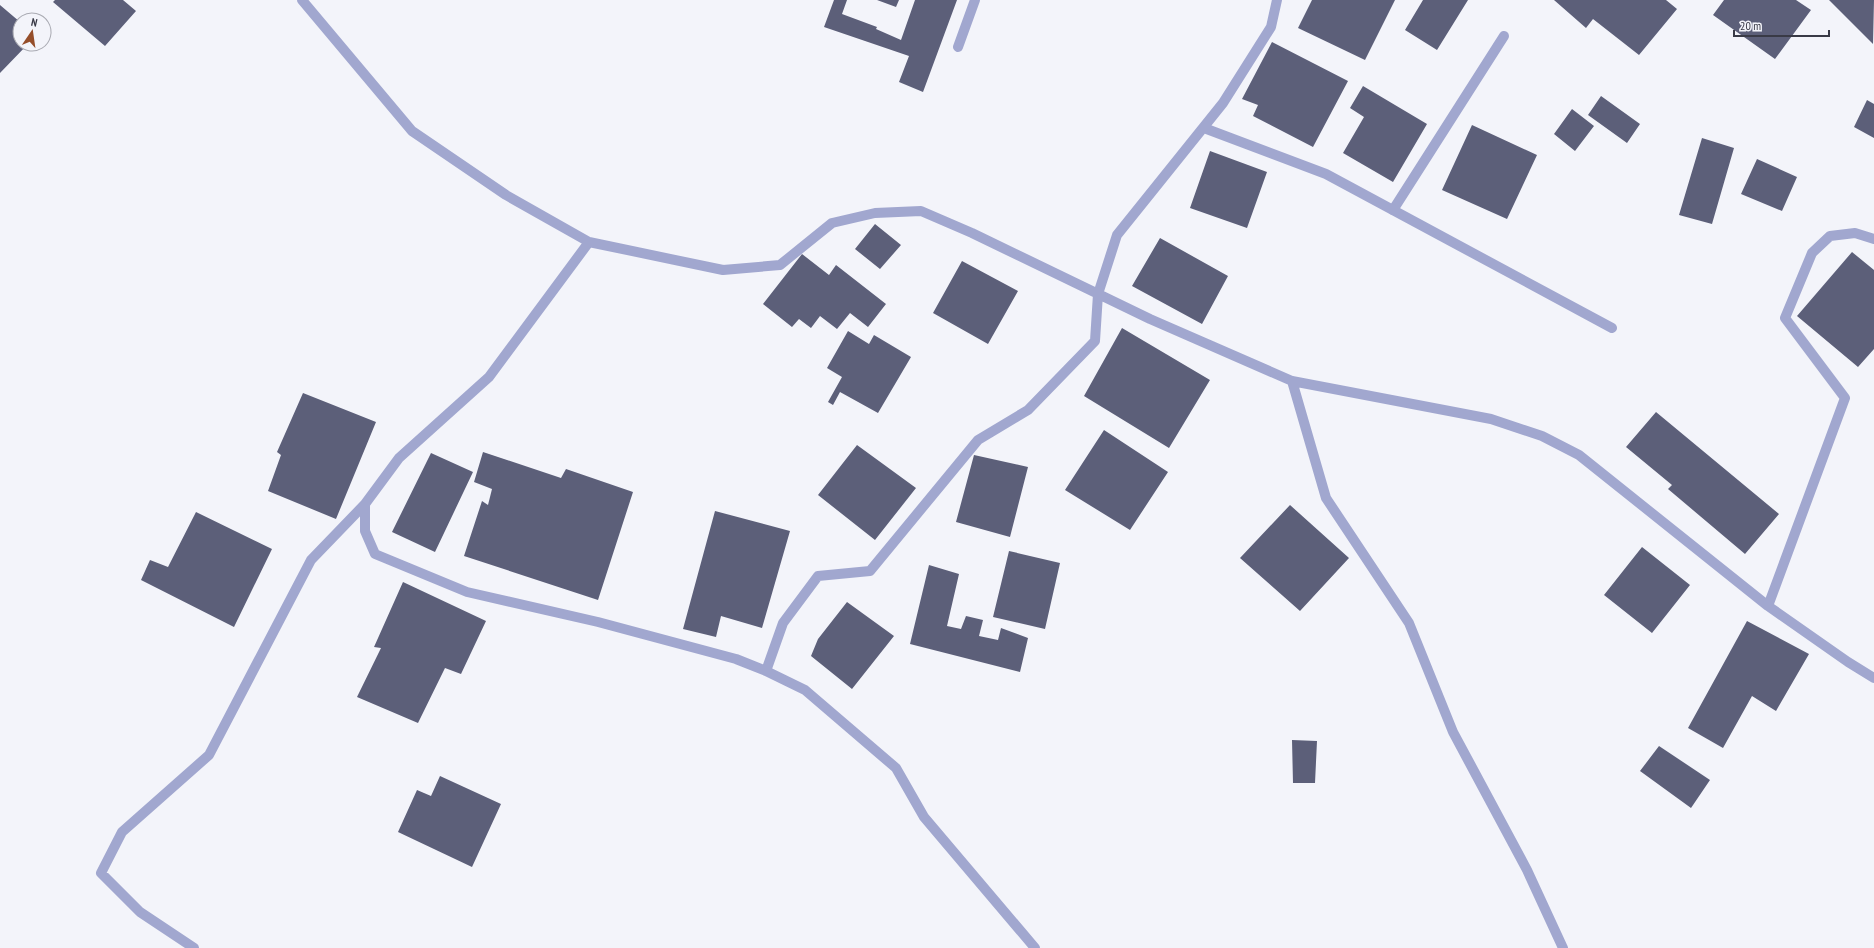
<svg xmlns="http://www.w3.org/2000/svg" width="1874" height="948" viewBox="0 0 1874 948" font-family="'PT Sans Narrow',sans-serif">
	<rect width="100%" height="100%" fill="#f3f4fa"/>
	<path fill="#5c5f79" d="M55,0H123L136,11L105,46L53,2Z
		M834,0H847L842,14L877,27L876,29L901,40L915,0H957L923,92L899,82L909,56L824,27Z
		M877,0H899L896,7Z
		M1312,0H1395L1365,60L1298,28Z
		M1423,0H1468L1437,50L1405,30Z
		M1554,0H1666L1677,9L1639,55L1593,19L1586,28Z
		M1724,0H1796L1811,10L1775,59L1713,15Z
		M1829,0H1874L1873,44Z
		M0,5L20,22V44H28L0,73Z
		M1272,42L1348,81L1313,147L1253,116L1258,105L1242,99Z
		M1363,86L1427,124L1393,182L1343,153L1364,117L1350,108Z
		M1601,96L1640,124L1627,143L1588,115Z
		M1867,100L1874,104V138L1854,127Z
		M1572,109L1594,126L1575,151L1554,134Z
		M1472,125L1537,155L1507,219L1442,190Z
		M1702,138L1734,148L1712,224L1679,215Z
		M1210,151L1267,172L1247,228L1190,208Z
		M1757,159L1797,177L1782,211L1741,194Z
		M875,224L901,245L880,269L855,249Z
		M1160,238L1228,276L1202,324L1132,286Z
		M1852,252L1874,270V349L1858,367L1797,316Z
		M802,254L829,275L836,265L886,304L868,327L850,313L837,329L820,316L811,328L799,319L792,327L763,304Z
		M962,261L1018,291L988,344L933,313Z
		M1122,328L1210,380L1169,448L1084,396Z
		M848,331L869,344L874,335L911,357L878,413L840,392L833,405L828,402L842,377L827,368Z
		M303,393L376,422L336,519L268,491L281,455L277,452Z
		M1656,412L1779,514L1745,554L1668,489L1672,485L1626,447Z
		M1104,430L1168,472L1130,530L1065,490Z
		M857,445L916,488L875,540L818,495Z
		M483,452L561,478L566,469L633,492L598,600L464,556L482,501L488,505L492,489L474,482Z
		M431,453L473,472L435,552L392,532Z
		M974,455L1028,467L1010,537L956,522Z
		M1290,505L1349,558L1300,611L1240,558Z
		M715,511L790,531L762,628L721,616L716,637L683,629Z
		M196,512L272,549L234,627L141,580L150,560L168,567Z
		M1642,547L1690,585L1652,633L1604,595Z
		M1009,551L1060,563L1045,629L993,617Z
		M929,565L959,574L947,626L961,629L966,616L983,620L979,636L998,640L1001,628L1028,638L1020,672L910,644Z
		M403,582L486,621L461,674L445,668L418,723L357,697L381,648L374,647Z
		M847,602L894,636L852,689L811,656L818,639Z
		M1747,621L1809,654L1776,711L1752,696L1723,748L1688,728Z
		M1292,740L1317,741L1315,783H1293Z
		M1659,746L1710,780L1691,808L1640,771Z
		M440,776L501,804L472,867L398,832L417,790L431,796Z"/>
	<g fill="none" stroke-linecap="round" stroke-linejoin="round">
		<path stroke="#a1a7cf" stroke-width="10" d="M1393,210L1504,36"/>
		<path stroke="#a1a7cf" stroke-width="10" d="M302,0L412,131L506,195L589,242L723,270L780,265L832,223L875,213L921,211L972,233L1150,319L1292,381L1491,419L1542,436L1579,455L1768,606L1848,662L1874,678
			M958,47L975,0
			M1204,128L1326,174L1612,328
			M589,242L489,377L399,458L365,504V531L375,554L467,592L598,622L736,659L766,671L805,690L896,768L924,817L1035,948
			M1292,381L1326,498L1409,623L1453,732L1527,870L1563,948
			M1768,606L1845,398L1785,318L1812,253L1830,236L1855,233L1874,239
			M766,671L783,623L818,576L870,571L978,440L1028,410L1095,341L1098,294L1117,235L1223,103L1271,27L1277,0
			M194,948L140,912L101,873L122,832L209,755L311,560L365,504"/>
	</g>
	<g transform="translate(32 32) rotate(13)"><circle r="19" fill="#f3f4fa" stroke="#a9aab2"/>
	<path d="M0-3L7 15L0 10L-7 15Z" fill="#954e2a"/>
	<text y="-6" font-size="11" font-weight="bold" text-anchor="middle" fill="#393a46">N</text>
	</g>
	<path d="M1734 30v6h95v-6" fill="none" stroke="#393a46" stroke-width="2"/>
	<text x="1740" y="30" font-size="12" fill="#393a46" stroke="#f3f4fa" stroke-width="3" paint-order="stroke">20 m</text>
</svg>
